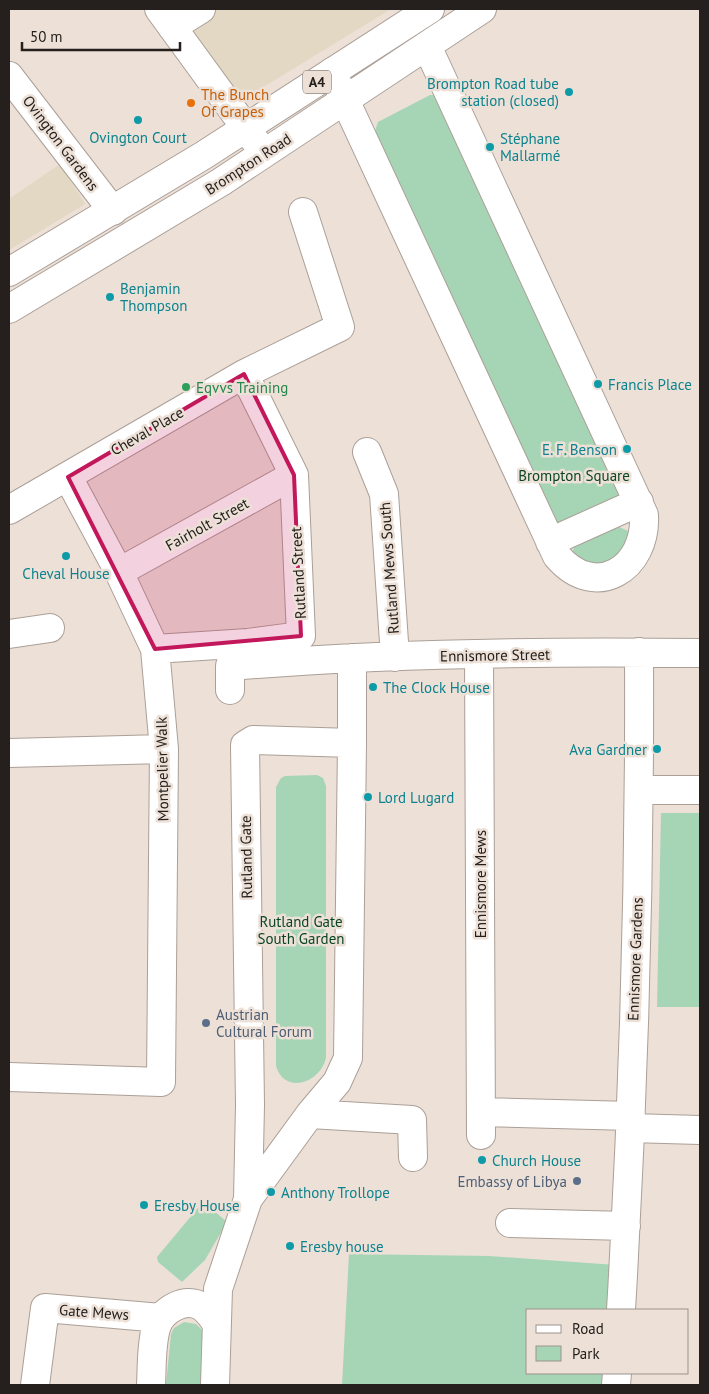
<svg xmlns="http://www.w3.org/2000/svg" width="709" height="1394" viewBox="0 0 709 1394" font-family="'PT Sans',sans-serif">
	<rect width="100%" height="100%" fill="#ece0d7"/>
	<path fill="#e2d8c3" d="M215,9H391L239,102L188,26Z
		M60,164L85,204L9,250V199Z"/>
	<path fill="#a6d5b5" d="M430,95H435L623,494L565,524L557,523L552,518L375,131L378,122Z
		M615,525L628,531L630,539L626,553L600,566L572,555C574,535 598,531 615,525Z
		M317,775L323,778L326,786V1057C322,1082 285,1096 276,1066V787L281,778L285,776Z
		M661,813H700V1007H657Z
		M202,1203L206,1204L227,1222L205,1260L182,1282L158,1262L157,1257Z
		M349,1254L489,1256L616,1265L614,1310H528V1373H610L609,1385H342Z
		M184,1322L196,1324L204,1332L205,1385H166L171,1334L174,1328Z"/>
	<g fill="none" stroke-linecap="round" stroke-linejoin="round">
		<g stroke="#ab9f97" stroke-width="30">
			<path id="minor" d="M159,9L264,153
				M172,27L201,9
				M332,72L557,556C595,601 647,569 644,515L427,46
				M9,76L113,211
				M367,452L384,494L395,657
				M9,510L244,374L340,327L303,212
				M550,542L639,502
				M119,572L294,475
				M9,634L50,628
				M155,649L248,643L301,636L294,475L244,374
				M479,655L481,1135
				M352,658V743
				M230,690V666C386,653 544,651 700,653
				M9,753L164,749
				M639,790H700
				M9,1077L161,1082L164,749L155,649L119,572L68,477
				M481,1112L631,1116
				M310,1114L412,1120L413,1157
				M630,1128L700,1130
				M510,1223L626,1226
				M621,1310C634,1091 640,871 639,652
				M35,1385L45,1308L161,1318
				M151,1385C152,1367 151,1346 156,1328C161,1310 186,1296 202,1307C209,1311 212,1318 217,1324
				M215,1385L218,1289L248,1199L310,1114L337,1082L348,1058L352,743L253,740L245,745L250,1105L248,1199
				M616,1385L617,1373"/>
		</g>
		<g stroke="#ab9f97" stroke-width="30">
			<path id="highway" d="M9,272L204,155L430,9
				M9,309L221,182L482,9"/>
		</g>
		<use href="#minor" stroke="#fff" stroke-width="28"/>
		<use href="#highway" stroke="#fff" stroke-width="28"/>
	</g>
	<path fill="#c2185b" fill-opacity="0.2" stroke="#c2185b" stroke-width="4" stroke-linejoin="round" d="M244,374L294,475L301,636L155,649L68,477Z"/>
	<g fill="#0f9aa8" stroke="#ece0d7" stroke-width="2">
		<circle cx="569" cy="92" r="5"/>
		<circle cx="138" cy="120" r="5"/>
		<circle cx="490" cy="147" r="5"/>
		<circle cx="110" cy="297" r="5"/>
		<circle cx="598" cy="384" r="5"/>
		<circle cx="627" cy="449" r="5"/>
		<circle cx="66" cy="556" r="5"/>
		<circle cx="373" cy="687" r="5"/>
		<circle cx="657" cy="749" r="5"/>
		<circle cx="368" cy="797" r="5"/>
		<circle cx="482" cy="1160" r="5"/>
		<circle cx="271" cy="1192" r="5"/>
		<circle cx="144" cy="1205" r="5"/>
		<circle cx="290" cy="1246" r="5"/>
	</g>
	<circle fill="#e8710a" stroke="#ece0d7" stroke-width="2" cx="191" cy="103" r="5"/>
	<circle fill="#2e9e5b" stroke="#ece0d7" stroke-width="2" cx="186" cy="387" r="5"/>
	<g fill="#5c6f8a" stroke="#ece0d7" stroke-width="2">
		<circle cx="206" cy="1023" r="5"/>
		<circle cx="577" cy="1181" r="5"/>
	</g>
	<g text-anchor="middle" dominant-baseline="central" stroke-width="5" stroke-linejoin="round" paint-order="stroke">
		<rect fill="#ece0d7" stroke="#615a55" stroke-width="1" x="303" y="70.5" width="28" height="23" rx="4"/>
		<g font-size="14" font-weight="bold" fill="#25201d">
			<text x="317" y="82">A4</text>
		</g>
		<g font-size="15" fill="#0d838f" stroke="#ece0d7" text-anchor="start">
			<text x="559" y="83" text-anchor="end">Brompton Road tube<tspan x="559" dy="17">station (closed)</tspan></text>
			<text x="138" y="137" text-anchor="middle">Ovington Court</text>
			<text x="500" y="138">Stéphane<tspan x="500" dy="17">Mallarmé</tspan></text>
			<text x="120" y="288">Benjamin<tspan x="120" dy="17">Thompson</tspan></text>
			<text x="608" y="384">Francis Place</text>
			<text x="617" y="449" text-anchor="end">E. F. Benson</text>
			<text x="66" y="573" text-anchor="middle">Cheval House</text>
			<text x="383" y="687">The Clock House</text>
			<text x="647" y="749" text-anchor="end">Ava Gardner</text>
			<text x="378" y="797">Lord Lugard</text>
			<text x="492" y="1160">Church House</text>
			<text x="281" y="1192">Anthony Trollope</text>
			<text x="154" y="1205">Eresby House</text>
			<text x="300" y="1246">Eresby house</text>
		</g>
		<g font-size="15" fill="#c56008" stroke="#ece0d7" text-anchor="start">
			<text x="201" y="94">The Bunch<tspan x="201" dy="17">Of Grapes</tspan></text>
		</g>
		<g font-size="15" fill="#25201d" stroke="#ece0d7">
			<text transform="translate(61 143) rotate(53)">Ovington Gardens</text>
			<text transform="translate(248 164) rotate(-33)">Brompton Road</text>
			<text transform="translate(147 431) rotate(-30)">Cheval Place</text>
			<text transform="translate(207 524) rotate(-29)">Fairholt Street</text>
			<text transform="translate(389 568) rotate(-94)">Rutland Mews South</text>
			<text transform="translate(298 573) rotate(-93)">Rutland Street</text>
			<text transform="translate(495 655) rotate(-1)">Ennismore Street</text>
			<text transform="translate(162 769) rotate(-91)">Montpelier Walk</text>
			<text transform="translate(246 857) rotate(-91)">Rutland Gate</text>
			<text transform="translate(480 884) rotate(-90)">Ennismore Mews</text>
			<text transform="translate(635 959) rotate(-88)">Ennismore Gardens</text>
			<text transform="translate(94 1312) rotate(4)">Gate Mews</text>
		</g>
		<g font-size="15" fill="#27864d" stroke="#ece0d7" text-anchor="start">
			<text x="196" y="387">Eqvvs Training</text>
		</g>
		<g font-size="15" fill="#0a4526" stroke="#ece0d7">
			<text x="574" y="475">Brompton Square</text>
			<text x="301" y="921">Rutland Gate<tspan x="301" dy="17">South Garden</tspan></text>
		</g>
		<g font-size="15" fill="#4e5e75" stroke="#ece0d7" text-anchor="start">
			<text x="216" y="1014">Austrian<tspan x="216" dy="17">Cultural Forum</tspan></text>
			<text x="567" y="1181" text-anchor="end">Embassy of Libya</text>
		</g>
	</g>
	<rect width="709" height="1394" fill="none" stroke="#25201d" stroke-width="20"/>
	<rect x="526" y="1309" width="162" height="65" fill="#ece0d7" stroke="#9c938d"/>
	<rect x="536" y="1325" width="25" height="8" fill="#ffffff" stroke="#9c938d"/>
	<text x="572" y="1334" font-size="15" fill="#25201d">Road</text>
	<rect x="536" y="1346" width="25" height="15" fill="#a6d5b5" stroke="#9c938d"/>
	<text x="572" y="1359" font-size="15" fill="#25201d">Park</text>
	<path d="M22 42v8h158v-8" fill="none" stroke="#25201d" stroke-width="2.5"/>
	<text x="30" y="42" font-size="15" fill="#25201d" stroke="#ece0d7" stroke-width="4" paint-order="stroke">50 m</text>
</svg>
